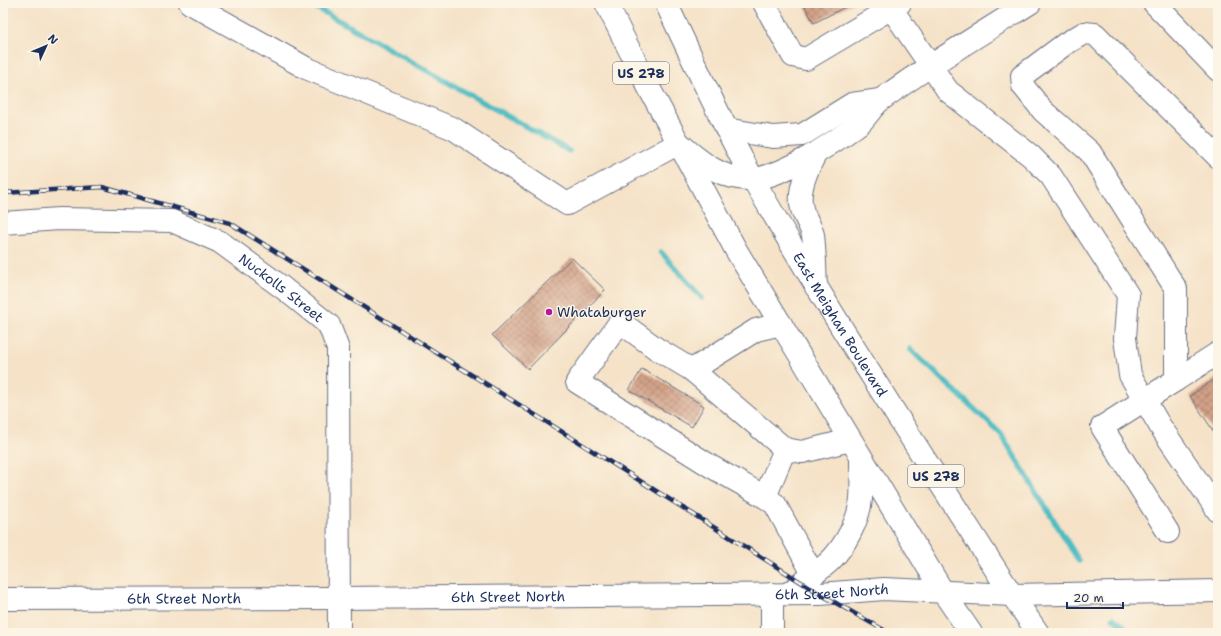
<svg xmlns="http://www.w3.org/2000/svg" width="1221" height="636" viewBox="0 0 1221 636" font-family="'Shantell Sans',sans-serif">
	<defs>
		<pattern id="building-cross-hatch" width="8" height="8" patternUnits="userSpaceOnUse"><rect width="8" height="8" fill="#d3a187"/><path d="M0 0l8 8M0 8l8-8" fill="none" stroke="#aa8472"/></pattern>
	</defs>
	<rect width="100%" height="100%" fill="#fcf5e5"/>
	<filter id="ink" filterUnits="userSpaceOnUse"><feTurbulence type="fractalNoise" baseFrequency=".025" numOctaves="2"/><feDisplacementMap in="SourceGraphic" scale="8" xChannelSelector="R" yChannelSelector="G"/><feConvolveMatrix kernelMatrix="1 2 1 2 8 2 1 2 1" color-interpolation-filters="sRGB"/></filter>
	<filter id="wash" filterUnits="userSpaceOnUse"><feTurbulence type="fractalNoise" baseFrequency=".012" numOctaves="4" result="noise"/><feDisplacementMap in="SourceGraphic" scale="16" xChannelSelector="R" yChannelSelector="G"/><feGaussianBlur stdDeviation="0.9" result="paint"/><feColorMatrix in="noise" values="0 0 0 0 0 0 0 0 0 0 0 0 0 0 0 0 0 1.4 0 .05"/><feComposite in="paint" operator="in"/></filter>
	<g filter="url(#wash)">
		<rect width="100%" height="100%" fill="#f5e2c7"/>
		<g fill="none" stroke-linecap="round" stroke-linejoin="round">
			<path stroke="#4dbcc3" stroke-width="5.5" d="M308,3L569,151
				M661,252L702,298
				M910,349L1001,434L1079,561
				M1113,618L1132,633"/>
		</g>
		<g id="blocks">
			<path fill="url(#building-cross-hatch)" d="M803,3H853L814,23Z
				M572,258L605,290L528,369L492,335Z
				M642,369L704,406L692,427L629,390Z
				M1218,377V438L1190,396Z"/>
		</g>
	</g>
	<g filter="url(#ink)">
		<use href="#blocks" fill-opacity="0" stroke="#676e83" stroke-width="1"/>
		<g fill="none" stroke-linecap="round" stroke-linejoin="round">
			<g stroke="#676e83" stroke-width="24">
				<g id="minor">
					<path d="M190,3L306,68L454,129L567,204L679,143C699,161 723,181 753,179C784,176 835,142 860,123C868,116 873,105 882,99C930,64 981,34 1030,3"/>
					<path d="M764,3L793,56L806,59L900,3"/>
					<path d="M1154,3L1218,70"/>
					<path d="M891,8L948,91L1031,156L1051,176L1128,295L1125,338L1130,375L1160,426L1218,511"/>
					<path d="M726,129L773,137L802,135L852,104L880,100"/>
					<path d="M816,153C807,169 796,194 803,212C806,219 811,227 813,235C815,252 815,270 816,287"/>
					<path id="s1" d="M3,223L59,219L172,221L220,242L283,288L329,325L338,349L339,633"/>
					<path d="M692,370L756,330L781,324"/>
					<path d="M1176,380L1218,353"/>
					<path d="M785,449L765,497L712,467L577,382L620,322L657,349L692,370L785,449L802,452L850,440"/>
					<path d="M765,497L775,504L813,574"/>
					<path d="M1168,532L1102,427L1176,380V289L1090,152L1043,111L1023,86L1022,76L1065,44L1084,33L1095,34L1218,157"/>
					<path d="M772,594V633"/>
					<path id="s2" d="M3,599L339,598L820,594L884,589L1012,595L1218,591"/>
				</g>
			</g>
			<g stroke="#676e83" stroke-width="24">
				<g id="highway">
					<path d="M606,3L641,73L736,250L943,592L971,633"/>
					<path id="s3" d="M666,3C694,62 721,122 753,179C834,321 924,458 1012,595L1038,633"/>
					<path d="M789,593C802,583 817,573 830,561C845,546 859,520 861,499C862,486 861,472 861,459"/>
				</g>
			</g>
			<use href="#minor" stroke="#fff" stroke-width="22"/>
			<use href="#highway" stroke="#fff" stroke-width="22"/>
			<g stroke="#1b2f5e" stroke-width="4.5">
				<path id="rail" d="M3,193L102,187L230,223L820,594L889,633"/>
			</g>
			<use href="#rail" stroke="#fcf5e5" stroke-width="3" stroke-dasharray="9" stroke-linecap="butt"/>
		</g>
	</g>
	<circle fill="#b5179e" stroke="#fcf5e5" stroke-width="1.5" cx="549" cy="312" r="4"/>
	<g text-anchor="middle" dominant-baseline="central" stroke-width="3" stroke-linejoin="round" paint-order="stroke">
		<g fill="#fcf5e5" stroke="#5e6a86" stroke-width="1">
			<rect x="613" y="62" width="56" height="22" rx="3"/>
			<rect x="908" y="465" width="56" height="22" rx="3"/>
		</g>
		<g font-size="13" font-weight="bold" fill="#1b2f5e">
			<text x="641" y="73">US 278</text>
			<text x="936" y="476">US 278</text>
		</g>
		<g font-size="14" fill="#1b2f5e" stroke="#fcf5e5">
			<text stroke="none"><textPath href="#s1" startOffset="298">Nuckolls Street</textPath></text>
			<text stroke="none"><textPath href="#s3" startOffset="366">East Meighan Boulevard</textPath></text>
			<text stroke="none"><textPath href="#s2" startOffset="829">6th Street North</textPath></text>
			<text stroke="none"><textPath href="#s2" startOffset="505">6th Street North</textPath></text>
			<text stroke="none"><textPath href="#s2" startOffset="181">6th Street North</textPath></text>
		</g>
		<g font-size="14" fill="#1b2f5e" stroke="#fcf5e5" text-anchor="start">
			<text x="557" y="312">Whataburger</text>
		</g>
	</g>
	<rect width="1221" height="636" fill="none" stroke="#fcf5e5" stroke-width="16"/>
	<g transform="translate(46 46) rotate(46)" stroke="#fcf5e5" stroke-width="3" paint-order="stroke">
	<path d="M0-3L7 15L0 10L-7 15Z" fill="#1b2f5e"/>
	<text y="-6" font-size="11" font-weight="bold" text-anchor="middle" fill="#1b2f5e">N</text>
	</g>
	<path d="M1067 602v6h56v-6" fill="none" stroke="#1b2f5e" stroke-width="2"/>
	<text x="1073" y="602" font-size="12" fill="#1b2f5e" stroke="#fcf5e5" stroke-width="3" paint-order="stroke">20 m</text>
</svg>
